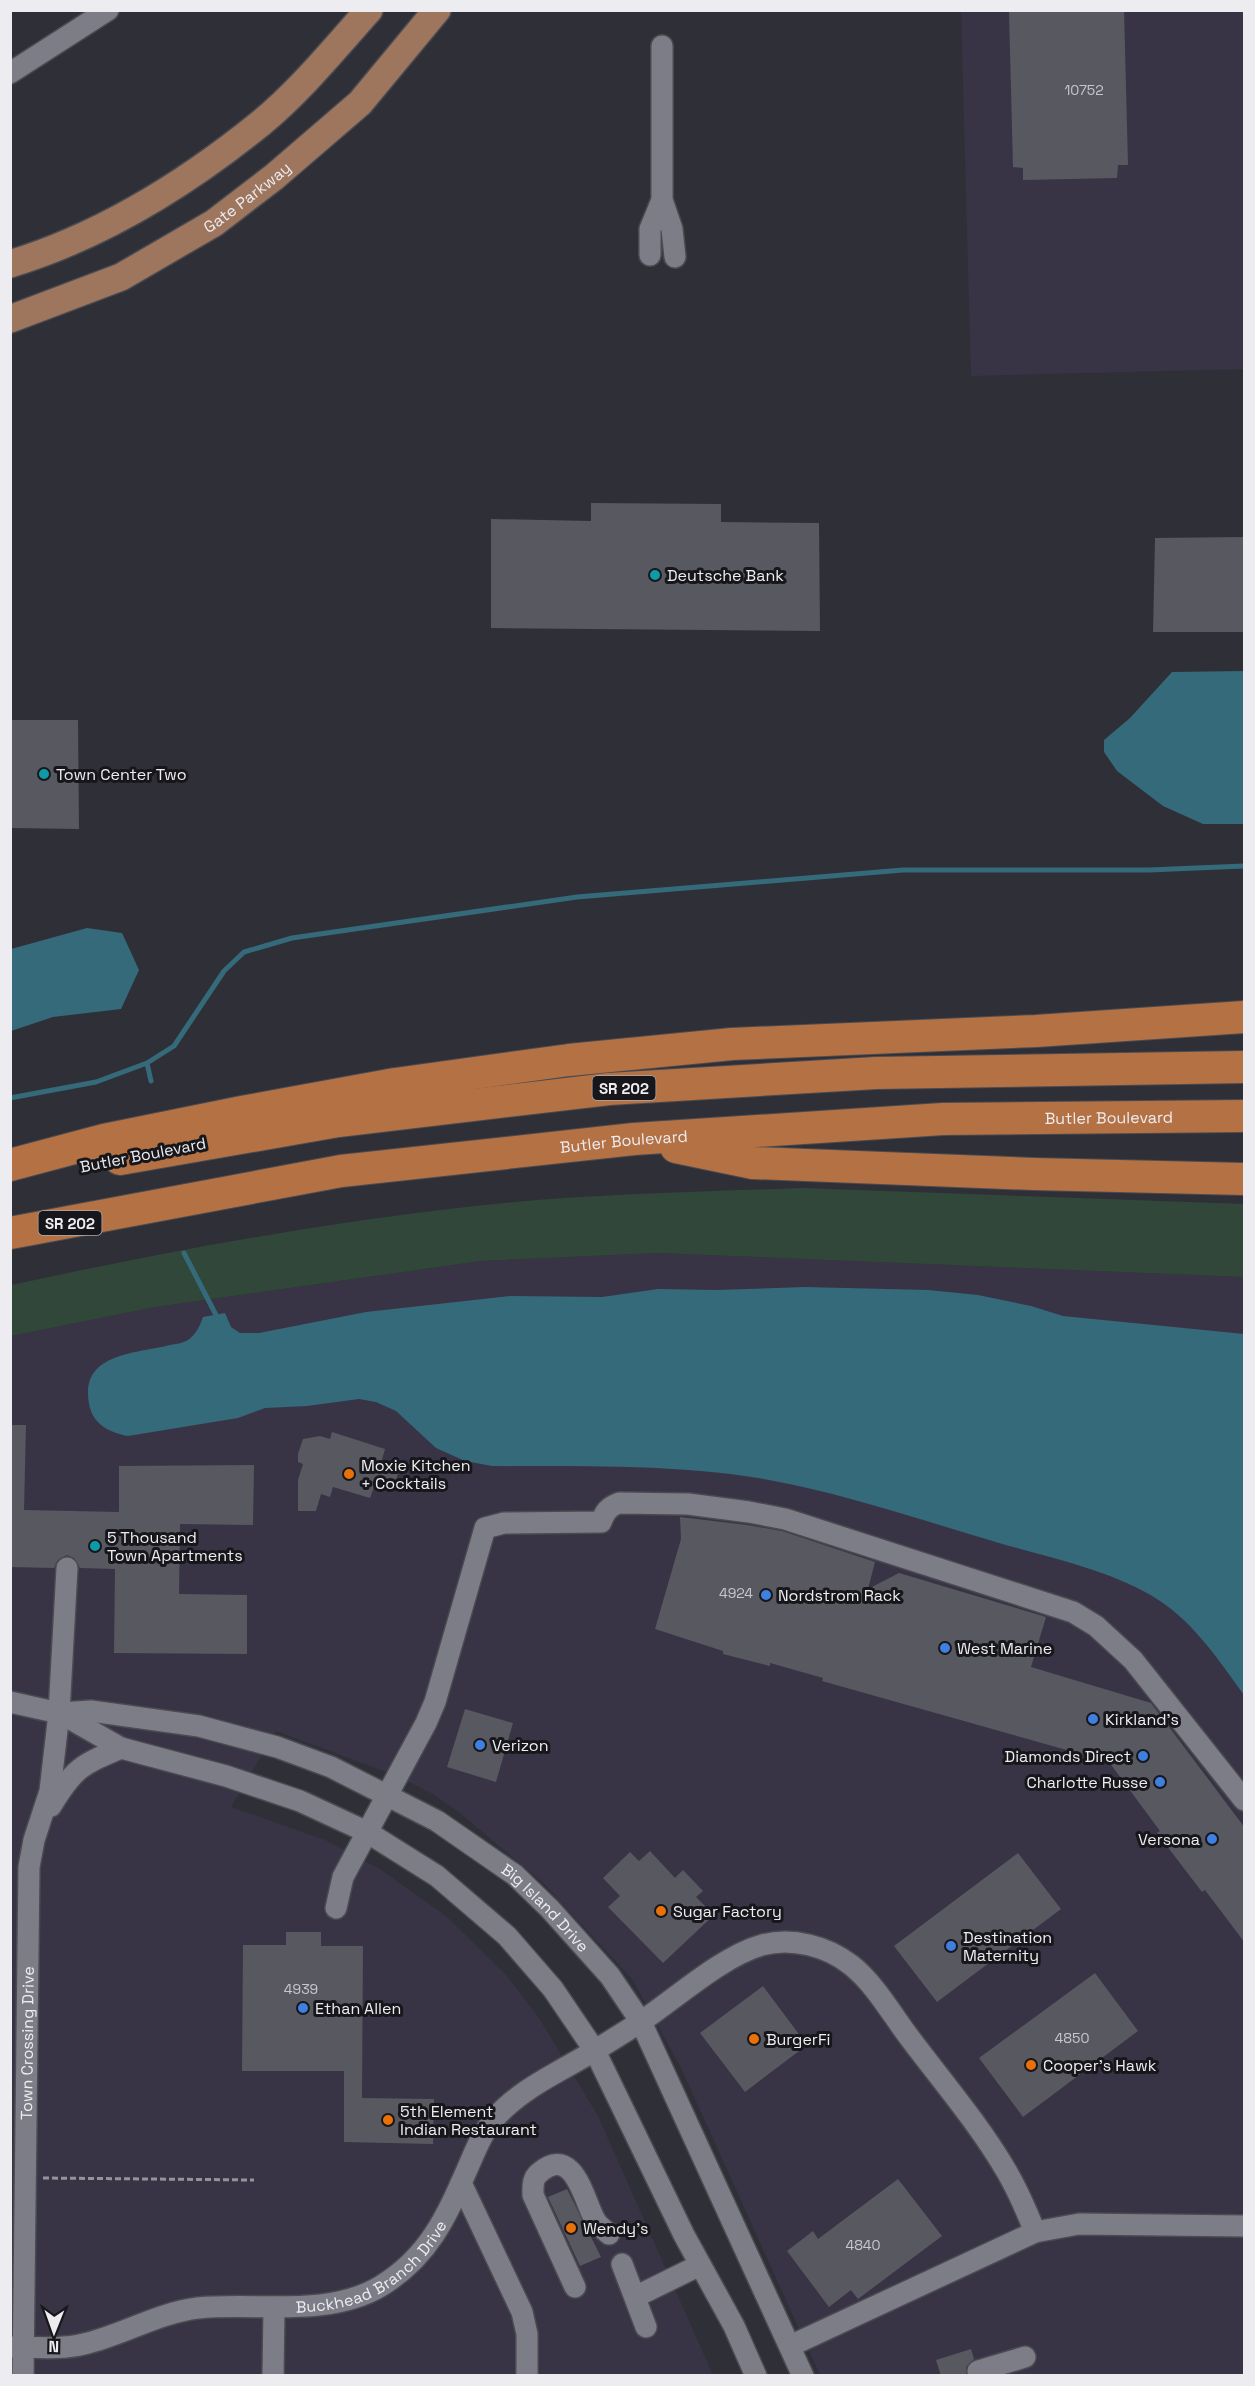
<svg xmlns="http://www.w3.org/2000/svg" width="1255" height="2386" viewBox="0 0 1255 2386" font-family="'Space Grotesk',sans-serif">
	<rect width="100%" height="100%" fill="#2f2f37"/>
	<path fill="#393445" d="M961,11H1244V369L971,376Z
		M657,1253L1244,1277V2375H820L681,2068L632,1979L543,1883L460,1813L431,1793L397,1776L276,1731L231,1807L325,1840L380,1869L447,1917L506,1975L539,2018L598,2116L713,2375L11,2376V1336L155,1307L481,1261Z"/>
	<path fill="#314739" d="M802,1188L1244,1204V1277L657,1253L481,1261L155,1307L11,1336V1285C164,1252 319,1223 475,1206C584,1194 693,1192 802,1188Z"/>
	<path fill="#356a7a" d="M1244,671V824H1203L1163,806L1117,771L1104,752V740L1130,718L1172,672Z
		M87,928L122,933L139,970L121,1009L53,1017L11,1031V949Z
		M805,1287L928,1290L978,1295L1031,1306L1063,1316L1244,1334V1695C1220,1662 1195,1624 1160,1601C1115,1571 1050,1558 999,1543C931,1523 863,1500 794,1485C696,1463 592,1467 492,1466L465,1461L436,1448L396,1411L376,1402L359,1399L307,1406L265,1408L238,1418L128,1436C112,1433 95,1426 90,1408C77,1355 130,1354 166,1346C173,1344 182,1344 188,1340C196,1334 200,1326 203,1317L225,1313L231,1327L240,1333H259L366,1312L510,1296L602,1297L658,1289L716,1290Z"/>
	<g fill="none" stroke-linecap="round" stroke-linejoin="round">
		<path stroke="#356a7a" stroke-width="5" d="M147,1063L151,1081
			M10,1098L96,1082L147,1063L174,1046L224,971L244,952L292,938L577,897L903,870H1149L1244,866
			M184,1253L216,1315"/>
	</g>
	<path fill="#585861" d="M1020,10H1124L1128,165H1118L1117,178L1023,180V168L1013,167L1009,12H1020Z
		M591,503L721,504V522L819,523L820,631L491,628V519L591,521Z
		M1245,537V632H1153L1155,538Z
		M10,720H78L79,829L10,828Z
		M10,1425H26L24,1510L119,1512V1466L254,1465L253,1525L180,1524L179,1594L247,1595V1654L114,1653L115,1569L80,1568L74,1558L67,1555L57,1561L54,1568L10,1567Z
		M332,1432L385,1449L381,1463L400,1468L392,1492L374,1487L370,1498L333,1487L330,1497L321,1494L316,1511H298V1480L303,1464L298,1462V1454L303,1439L320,1436L330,1439Z
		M680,1517L747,1525L782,1531L875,1562L868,1589L899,1573L1046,1617L1031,1667L1151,1703L1245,1828V1943L1205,1890L1202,1892L1157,1833L1160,1831L1109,1762L822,1681L823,1678L770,1663V1666L723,1654V1651L655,1629L681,1539Z
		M465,1709L513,1723L496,1782L447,1767Z
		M650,1851L675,1878L683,1870L703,1891L696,1897L714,1915L663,1963L608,1907L620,1896L603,1878L630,1852L639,1861Z
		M1018,1853L1061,1909L937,2002L894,1946Z
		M286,1932H321V1946H363L362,2098L434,2099L433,2144L344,2142V2071H242L243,1945H286Z
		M1095,1973L1138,2031L1023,2117L979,2058Z
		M763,1986L807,2045L745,2092L700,2033Z
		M898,2179L942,2236L858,2299L851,2290L829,2307L787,2251L813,2231L818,2239Z
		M567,2189L601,2257L580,2266L548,2197Z
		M971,2349L974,2359L966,2367V2376H941L936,2360Z"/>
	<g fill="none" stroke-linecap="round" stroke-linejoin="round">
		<g stroke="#4a4a51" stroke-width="24">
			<g id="minor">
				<path d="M662,46V200L672,229L675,257"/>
				<path d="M10,73L108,10"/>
				<path d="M650,255V229L662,200"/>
				<path id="s1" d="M10,1702L59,1713L91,1711L199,1726L277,1747L331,1767L386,1795L437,1821L515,1875L550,1909L610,1976L641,2022L803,2376"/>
				<path d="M60,1713L121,1748L226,1776L300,1801L367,1832L437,1876L507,1936L553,1989L595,2051L684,2235L734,2326L756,2376"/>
				<path d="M51,1806C74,1768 81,1765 121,1748"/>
				<path d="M336,1908L343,1877L426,1723L435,1702L485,1528L504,1523L601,1522C605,1512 608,1507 619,1503L688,1504L749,1512L785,1519L1073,1612L1096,1626L1133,1660L1244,1800"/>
				<path d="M461,2183L522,2312L527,2334V2376"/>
				<path d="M622,2264L646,2327"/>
				<path d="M575,2287L533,2195C533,2187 532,2179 539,2173C574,2143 584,2201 595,2220C598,2226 605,2230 609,2234"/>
				<path d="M635,2297L700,2265"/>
				<path d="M790,2346L1035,2232L1079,2224L1244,2226"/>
				<path id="s2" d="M10,2347C34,2347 60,2350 84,2344C123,2335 157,2313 198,2308C255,2302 328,2318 381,2286C430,2256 447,2215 469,2165C476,2149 483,2131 495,2118C519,2091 551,2076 582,2058C601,2047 620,2035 639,2023C674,2000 722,1956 762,1945C792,1937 827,1946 851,1965C874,1983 891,2013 909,2037C942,2081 979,2124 1007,2172C1018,2191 1027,2212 1035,2232"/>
				<path d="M978,2371L1025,2357"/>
				<path id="s3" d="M23,2376L29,1867L34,1840L50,1791L59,1713L67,1568"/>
				<path d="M273,2376L274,2308"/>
			</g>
		</g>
		<g stroke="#4a4a51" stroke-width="30">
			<g id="major">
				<path d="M10,264C102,236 187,183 261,123C301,90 334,49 369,10"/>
				<path id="s4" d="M10,319L121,277L214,223L274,177L360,103L437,10"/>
			</g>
		</g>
		<g stroke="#4a4a51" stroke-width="34">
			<g id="highway">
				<path d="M676,1147L753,1163L1034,1174L1244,1179"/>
				<path d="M120,1159L338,1121L609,1089L876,1073L1244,1067"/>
				<path d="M10,1165L104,1140L242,1112L395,1084L569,1060L732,1044L1036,1031L1244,1017"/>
				<path id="s5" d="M10,1233L341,1171L634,1139L943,1119L1244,1116"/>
			</g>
		</g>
		<path stroke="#94949b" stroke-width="3" stroke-dasharray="6 3" stroke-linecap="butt" d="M43,2178L254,2180"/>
		<use href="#minor" stroke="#7d7d87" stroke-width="21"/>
		<use href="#major" stroke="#9e765e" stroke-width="27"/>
		<use href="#highway" stroke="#b47143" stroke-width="32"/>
	</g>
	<g fill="#0f9aa8" stroke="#17171b" stroke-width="2">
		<circle cx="655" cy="575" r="6"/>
		<circle cx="44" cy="774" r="6"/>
		<circle cx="95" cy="1546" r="6"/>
	</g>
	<g fill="#e8710a" stroke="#17171b" stroke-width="2">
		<circle cx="349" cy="1474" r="6"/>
		<circle cx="661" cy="1911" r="6"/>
		<circle cx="754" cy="2039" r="6"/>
		<circle cx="1031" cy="2065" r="6"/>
		<circle cx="388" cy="2120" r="6"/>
		<circle cx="571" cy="2228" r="6"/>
	</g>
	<g fill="#3f7fe0" stroke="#17171b" stroke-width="2">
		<circle cx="766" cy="1595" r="6"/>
		<circle cx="945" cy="1648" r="6"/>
		<circle cx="1093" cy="1719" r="6"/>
		<circle cx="480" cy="1745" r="6"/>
		<circle cx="1143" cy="1756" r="6"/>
		<circle cx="1160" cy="1782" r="6"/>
		<circle cx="1212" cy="1839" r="6"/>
		<circle cx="951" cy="1946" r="6"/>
		<circle cx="303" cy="2008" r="6"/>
	</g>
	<g text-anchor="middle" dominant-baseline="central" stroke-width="6" stroke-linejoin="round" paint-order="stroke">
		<g font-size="14" fill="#c7c7cd">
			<text x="1084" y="90">10752</text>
			<text x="736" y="1593">4924</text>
			<text x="301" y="1989">4939</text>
			<text x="1072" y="2038">4850</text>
			<text x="863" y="2245">4840</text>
		</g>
		<g fill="#17171b" stroke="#acacb1" stroke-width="1.5">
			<rect x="592.5" y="1076" width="63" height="24" rx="4.5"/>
			<rect x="38.5" y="1211" width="63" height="24" rx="4.5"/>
		</g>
		<g font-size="15" font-weight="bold" fill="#ececf1">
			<text x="624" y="1088">SR 202</text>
			<text x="70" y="1223">SR 202</text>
		</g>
		<g font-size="16" fill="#ececf1" stroke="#17171b">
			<text stroke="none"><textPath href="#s4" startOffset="268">Gate Parkway</textPath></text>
			<text stroke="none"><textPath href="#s5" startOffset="1107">Butler Boulevard</textPath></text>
			<text stroke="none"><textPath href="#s5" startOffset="621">Butler Boulevard</textPath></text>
			<text transform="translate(143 1155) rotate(-11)">Butler Boulevard</text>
			<text stroke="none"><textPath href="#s1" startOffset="588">Big Island Drive</textPath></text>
			<text stroke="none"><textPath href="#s3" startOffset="333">Town Crossing Drive</textPath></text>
			<text stroke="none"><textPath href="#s2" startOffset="381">Buckhead Branch Drive</textPath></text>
		</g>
		<g font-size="16" fill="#ececf1" stroke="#17171b" text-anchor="start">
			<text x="667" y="575">Deutsche Bank</text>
			<text x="56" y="774">Town Center Two</text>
			<text x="361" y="1465">Moxie Kitchen<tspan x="361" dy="18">+ Cocktails</tspan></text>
			<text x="107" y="1537">5 Thousand<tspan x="107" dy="18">Town Apartments</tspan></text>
			<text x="778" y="1595">Nordstrom Rack</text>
			<text x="957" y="1648">West Marine</text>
			<text x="1105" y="1719">Kirkland's</text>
			<text x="492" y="1745">Verizon</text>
			<text x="1131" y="1756" text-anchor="end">Diamonds Direct</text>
			<text x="1148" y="1782" text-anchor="end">Charlotte Russe</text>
			<text x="1200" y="1839" text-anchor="end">Versona</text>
			<text x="673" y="1911">Sugar Factory</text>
			<text x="963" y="1937">Destination<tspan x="963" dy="18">Maternity</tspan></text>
			<text x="315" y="2008">Ethan Allen</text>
			<text x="766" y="2039">BurgerFi</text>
			<text x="1043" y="2065">Cooper's Hawk</text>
			<text x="400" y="2111">5th Element<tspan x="400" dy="18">Indian Restaurant</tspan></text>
			<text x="583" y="2228">Wendy's</text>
		</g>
	</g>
	<rect width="1255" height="2386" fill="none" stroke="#ececf1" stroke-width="24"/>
	<g transform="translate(54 2332) rotate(181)" stroke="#17171b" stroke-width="4.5" paint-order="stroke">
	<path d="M0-4.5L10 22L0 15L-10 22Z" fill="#ececf1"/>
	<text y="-9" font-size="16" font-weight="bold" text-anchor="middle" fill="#ececf1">N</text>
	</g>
</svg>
